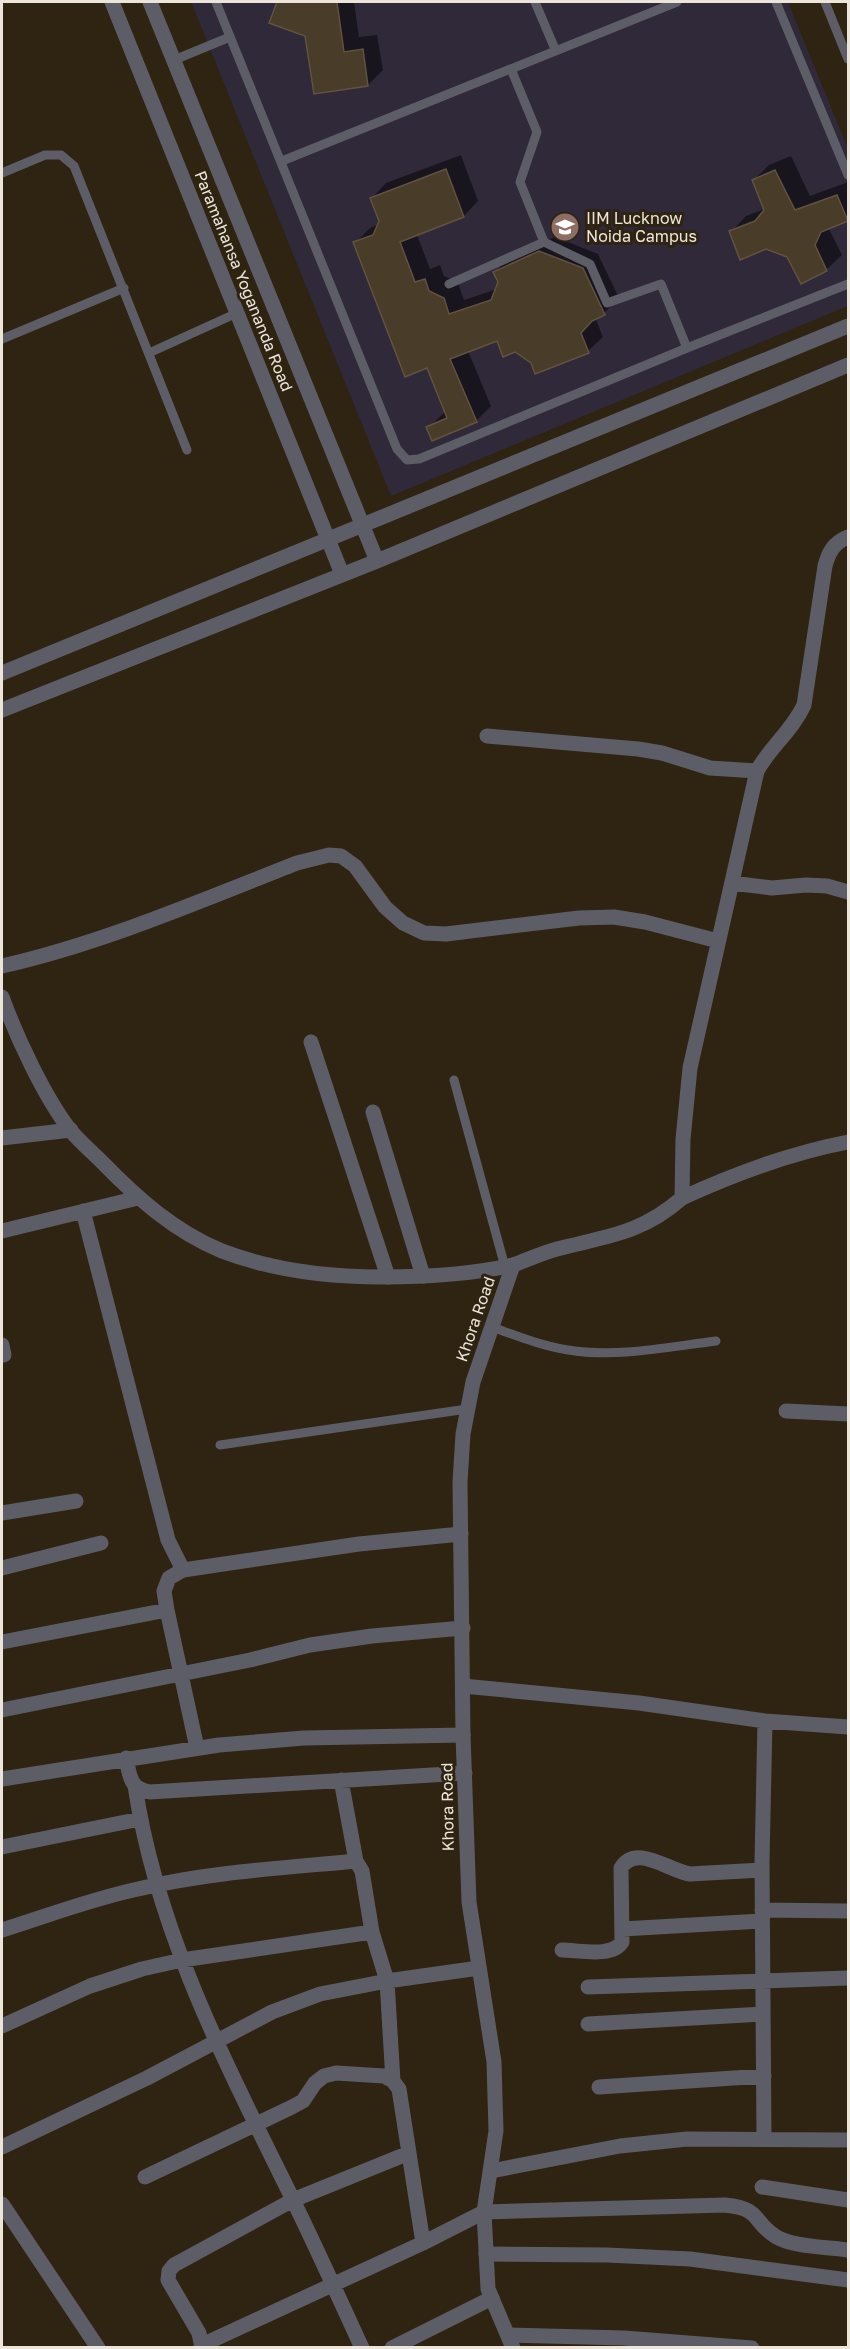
<svg xmlns="http://www.w3.org/2000/svg" width="850" height="2349" viewBox="0 0 850 2349" font-family="'Golos Text',sans-serif">
	<rect width="100%" height="100%" fill="#2f2311"/>
	<path fill="#302939" d="M191,2H788L848,149V306L391,496Z"/>
	<path fill="#0007" d="M278,2H354L359,37L377,35L383,70L368,85L306,35L271,22Z
		M461,155L478,201L464,216L417,235L430,269L440,265L444,276L458,283L464,300L497,289L500,282L495,272L510,257L555,237L598,254L619,298L604,313L595,317L603,337L588,351L532,363L498,339L468,351L491,406L476,421L428,428L446,411L427,366L355,243L370,228L379,224L380,221L372,198L386,183Z
		M791,156L810,196L848,182V219L829,229L842,255L826,270L731,232L746,216L765,209L754,180L769,165Z"/>
	<path fill="#493c29" stroke="#61533f" stroke-width="1.5" d="M277,2H337L344,52L363,49L368,86L314,94L305,36L269,23Z
		M446,169L464,217L400,242L415,282L425,279L429,291L444,298L449,314L491,300L498,282L493,272L539,251L583,268L605,315L592,321L581,333L589,353L535,374L531,363L515,352L503,357L497,341L450,359L477,422L432,441L426,427L447,418L427,368L405,377L353,242L373,235L379,221L370,198Z
		M775,170L795,210L837,195L848,221L821,232L815,245L827,271L801,284L787,257L766,249L740,260L729,231L755,221L764,210L752,180Z"/>
	<g fill="none" stroke-linecap="round" stroke-linejoin="round">
		<path stroke="#5c5d67" stroke-width="9" d="M216,2L397,449L407,460L419,459L687,348L848,284
			M535,2L555,49
			M776,2L848,175
			M825,2L848,59
			M174,60L230,37
			M511,69L537,132L520,182L544,242L590,264L607,303L661,284L687,348
			M282,161L677,2
			M2,173L45,155H61L74,166L187,450
			M449,284L544,242
			M2,339L124,288
			M149,353L237,313
			M454,1080L505,1267
			M492,1327C517,1336 542,1346 568,1350C617,1358 667,1347 716,1341
			M220,1445L467,1409"/>
		<path stroke="#5c5d67" stroke-width="15" d="M487,736L638,749L662,753L710,768L757,771
			M732,883L772,888L806,885L827,886L848,892
			M2,966C103,943 200,901 297,863L329,855L341,856L355,866L385,907L403,923L424,933L446,934L579,918L614,917L645,922L718,941
			M311,1042L388,1277
			M373,1112L423,1276
			M2,1138L71,1130
			M682,1198C734,1174 791,1153 848,1142
			M83,1211L168,1540L183,1570
			M2,1231L138,1198
			M513,1265C527,1260 542,1253 557,1249C607,1236 641,1234 682,1198L683,1139L690,1068L757,771C770,747 792,731 804,705L825,566C829,551 834,543 848,537
			M2,1345L4,1355
			M786,1411L848,1414
			M2,1513L76,1501
			M2,1568L101,1543
			M2,1642L167,1610
			M463,1686L639,1703L765,1721L848,1727
			M2,1710L250,1660L310,1645L372,1636L463,1628
			M197,1748L167,1610L164,1591L169,1578L183,1570L359,1544L461,1534
			M126,1758C130,1776 129,1788 150,1792L465,1773
			M2,1779L219,1745L304,1738L463,1735
			M341,1780L356,1861L362,1871L372,1932L387,1981L393,2081
			M135,1786C157,1934 228,2067 293,2200C317,2249 339,2298 362,2348
			M2,1847L140,1819
			M762,1910L848,1911
			M622,1929L762,1921
			M2,1930C47,1916 91,1899 138,1889C209,1872 284,1868 356,1861
			M562,1950C579,1950 612,1958 622,1942L621,1868C636,1843 669,1871 690,1874L762,1870
			M588,1987L848,1978
			M588,2024L763,2014
			M2,2026L90,1986L142,1969L182,1960L372,1932
			M599,2087L764,2076
			M764,2139L762,1862L765,1721
			M2,2147L147,2078L272,2012L320,1994L387,1981L479,1968
			M491,2171L620,2146L687,2139L848,2140
			M145,2177L292,2107L303,2101L315,2083L324,2076L336,2073L384,2076L393,2081L399,2089L423,2243
			M762,2187L848,2200
			M2,2204L98,2348
			M486,2254L607,2255L690,2259L848,2280
			M508,2335L624,2338L752,2348
			M202,2345L423,2243L484,2212L725,2205C762,2209 751,2220 775,2236C791,2247 829,2247 848,2250
			M202,2348L199,2333L168,2280L169,2271L174,2265L293,2200L409,2153
			M392,2348L492,2298"/>
		<path stroke="#5c5d67" stroke-width="15" d="M112,2L342,574
			M150,2L377,561
			M2,673L848,326
			M2,710L377,561L848,365
			M2,997C17,1038 44,1096 70,1130C80,1142 92,1152 102,1162C137,1198 175,1232 222,1251C274,1271 327,1277 382,1277C426,1277 470,1275 513,1265
			M513,1265L473,1382L463,1434L460,1482L463,1735L469,1902L494,2062L496,2131L484,2212L488,2289L513,2348"/>
	</g>
	<defs>
		<g id="university-disc" transform="scale(1.5)"><circle r="9.5" fill="#8d6e63" stroke="#2f2311"/><path d="M0-5L7-2L0 1L-7-2ZM-4 1L0 2.5L4 1V4Q0 6-4 4Z" fill="#fff"/></g>
	</defs>
	<g fill-rule="evenodd">
		<use href="#university-disc" x="565" y="227"/>
	</g>
	<g text-anchor="middle" dominant-baseline="central" stroke-width="6" stroke-linejoin="round" paint-order="stroke">
		<g font-size="16" fill="#ede5da" stroke="#2f2311" text-anchor="start">
			<text x="586" y="218">IIM Lucknow<tspan x="586" dy="18">Noida Campus</tspan></text>
		</g>
		<g font-size="16" fill="#ede5da" stroke="#2f2311">
			<text transform="translate(244 281) rotate(68)">Paramahansa Yogananda Road</text>
			<text transform="translate(475 1319) rotate(-71)">Khora Road</text>
			<text transform="translate(447 1807) rotate(-91)">Khora Road</text>
		</g>
	</g>
	<rect width="850" height="2349" fill="none" stroke="#ede5da" stroke-width="6"/>
</svg>
